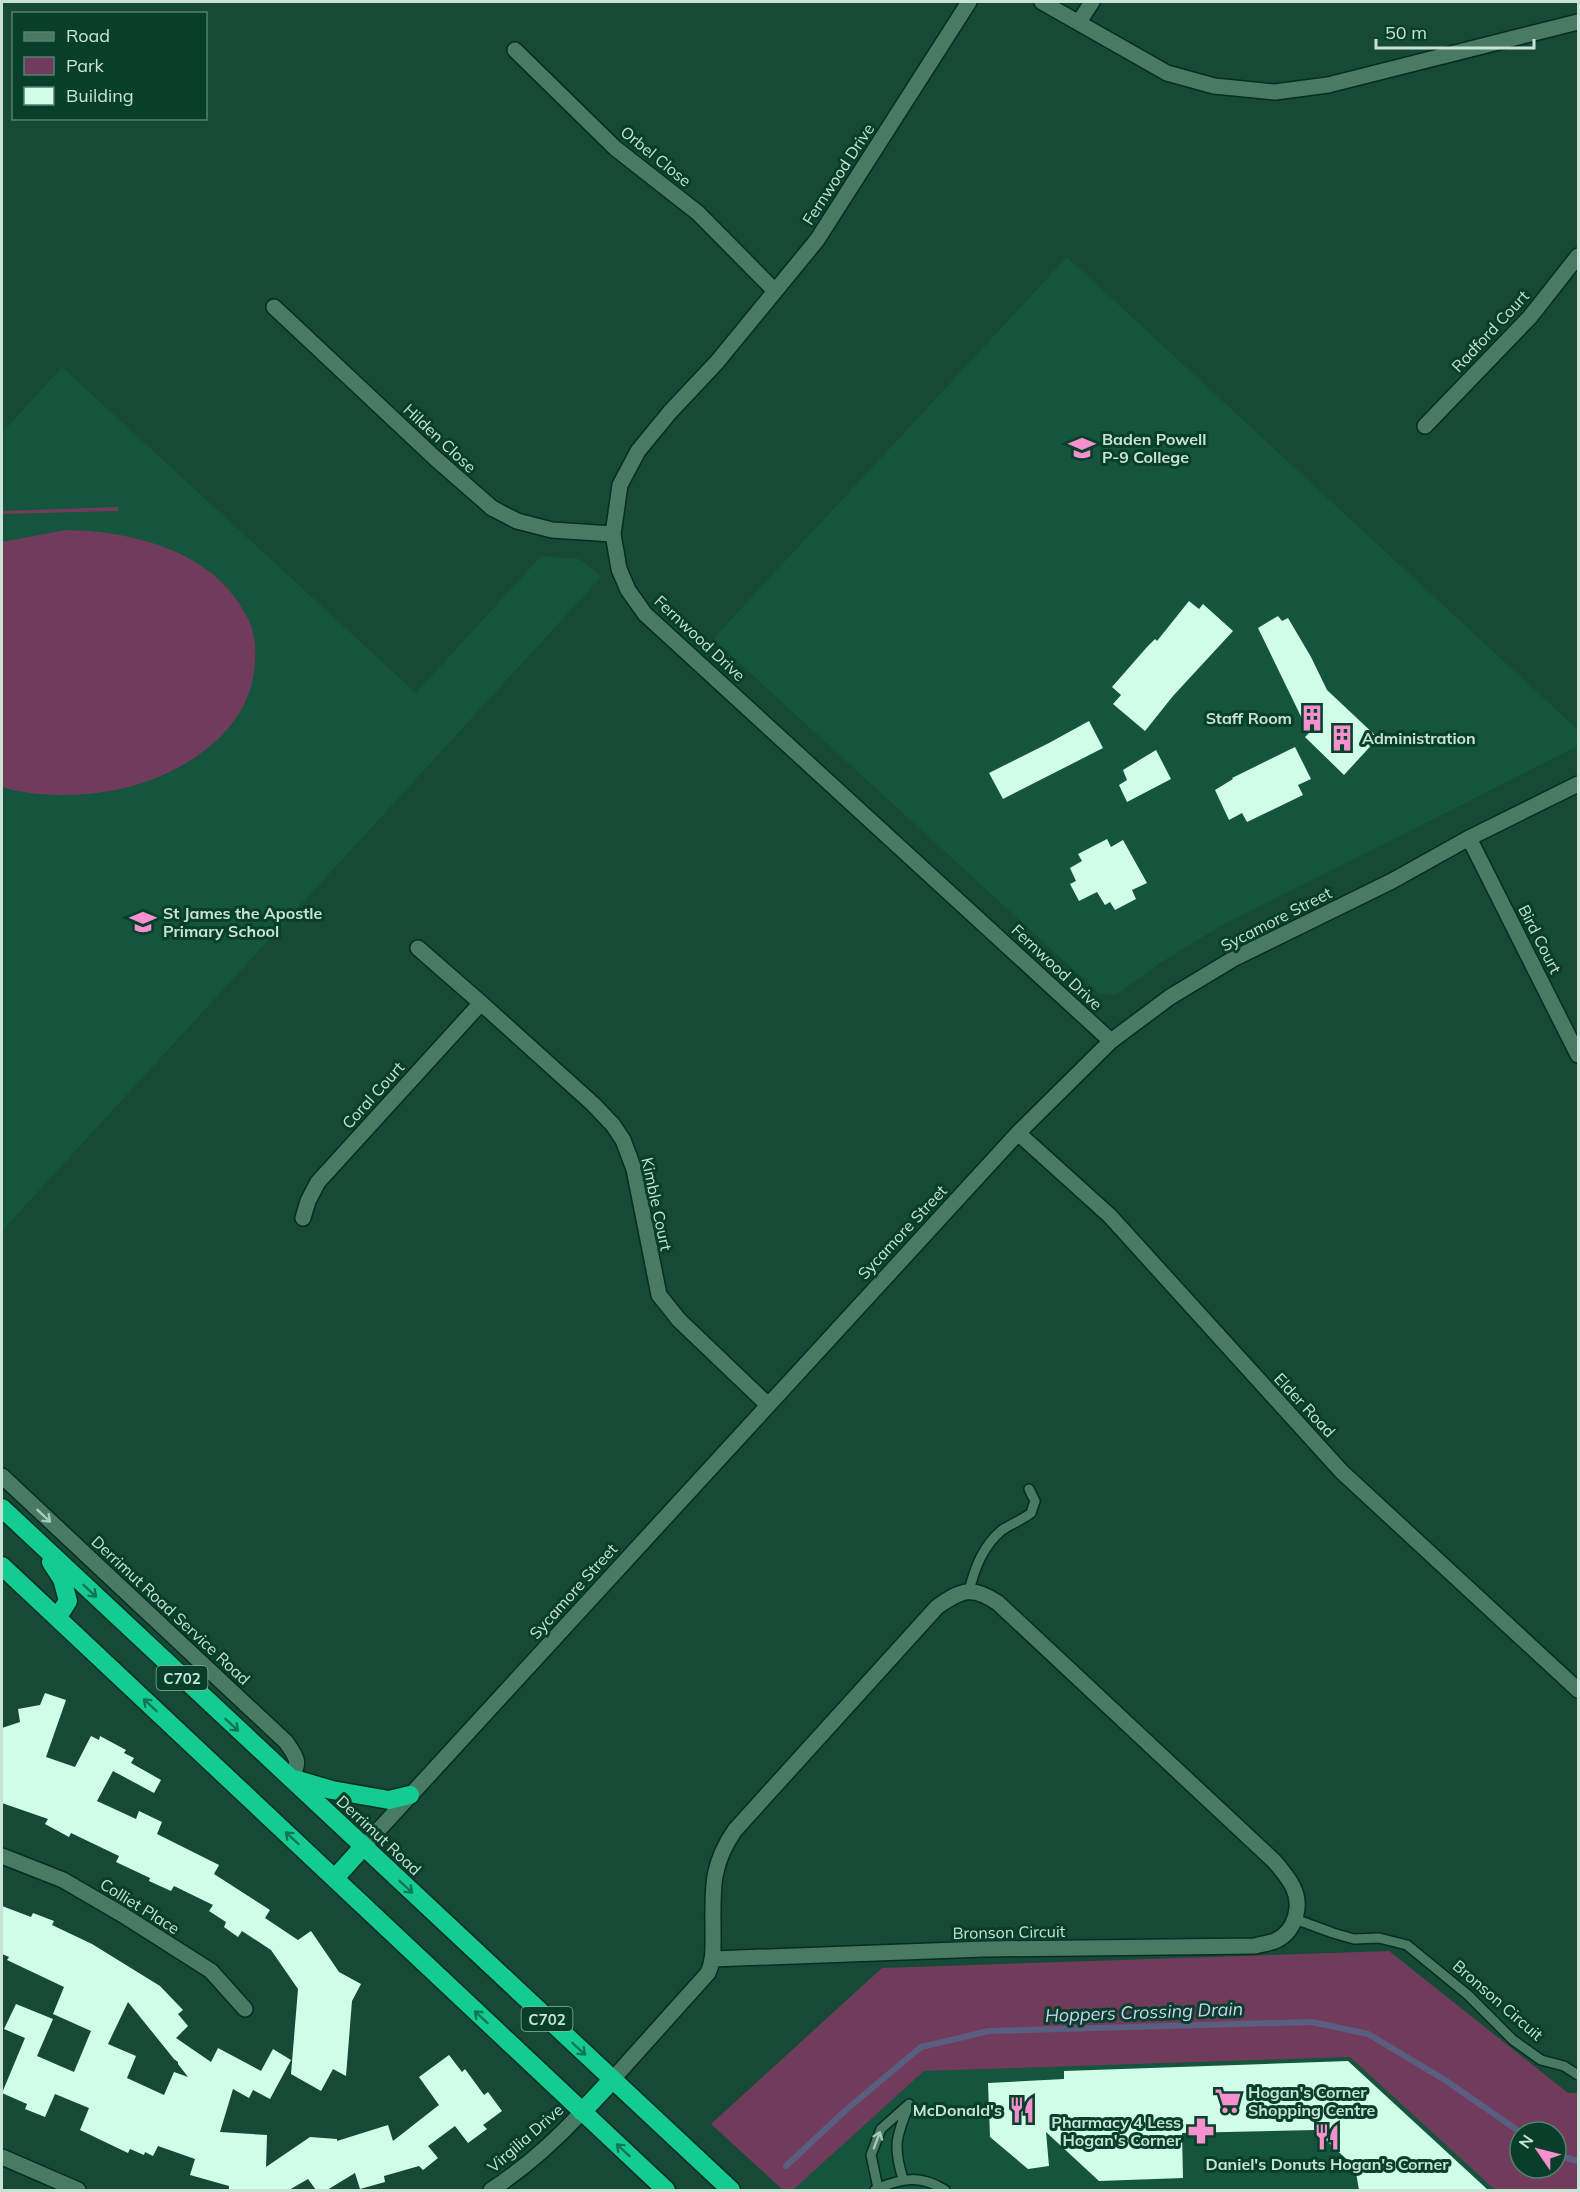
<svg xmlns="http://www.w3.org/2000/svg" width="1580" height="2192" viewBox="0 0 1580 2192" font-family="Mulish,sans-serif">
	<rect width="100%" height="100%" fill="#164a36"/>
	<path fill="#15543d" d="M1067,257L1578,730V746L1219,927L1160,963L1116,995L1100,994L713,639Z
		M62,367L416,693L541,556L579,559L598,573L600,578L2,1231V433Z
		M1350,2057L1495,2190H793L924,2071Z"/>
	<path fill="#713c5c" fill-rule="evenodd" d="M118,507V511L2,514V511Z
		M66,530C133,531 216,551 248,619C255,633 256,648 255,663C251,736 174,780 110,791C75,797 35,797 2,787V542Z
		M1389,1951L1568,2093H1578V2190H1495L1350,2057L924,2071L793,2190H783L711,2124L882,1968ZM1520,2132H1556V2168H1520Z"/>
	<g fill="none" stroke-linecap="round" stroke-linejoin="round">
		<path stroke="#5a5e80" stroke-width="6" d="M1556,2155L1578,2161
			M786,2166L847,2109L921,2047L989,2031L1312,2022L1368,2034L1445,2080L1520,2132"/>
	</g>
	<path fill="#d0fde7" fill-rule="evenodd" d="M1189,601L1199,609L1203,604L1233,631L1173,696L1145,731L1113,704L1121,695L1112,687L1147,647L1155,639L1157,641Z
		M1278,616L1282,621L1288,618L1311,657L1327,690L1378,738L1344,775L1305,737L1309,733L1258,628Z
		M1089,721L1103,748L1003,799L989,773L1049,743Z
		M1295,747L1311,779L1298,785L1303,795L1247,822L1242,813L1229,820L1215,790L1233,779L1232,778Z
		M1156,750L1171,779L1127,802L1119,785L1127,780L1123,770Z
		M1107,839L1111,847L1123,840L1147,883L1132,890L1136,899L1115,910L1110,902L1105,905L1097,892L1079,901L1070,884L1076,881L1070,868L1082,861L1078,854Z
		M45,1693L66,1700L46,1757L75,1767L91,1736L99,1740L100,1736L126,1750L124,1753L134,1758L131,1763L161,1780L154,1793L113,1771L97,1801L136,1819L139,1811L162,1822L157,1834L219,1865L214,1874L270,1910L265,1918L298,1940L311,1931L339,1972L361,1984L352,2001L346,2076L333,2069L321,2091L291,2074L298,1989L271,1950L242,1931L238,1937L224,1927L226,1922L209,1911L213,1905L174,1886L171,1891L149,1881L150,1878L116,1862L119,1856L71,1833L69,1837L45,1824L48,1819L2,1803V1728L20,1722L18,1709L40,1705Z
		M2,1906L31,1917L33,1913L54,1921L52,1925L92,1944L160,1986L183,2010L178,2014L188,2026L176,2038L211,2062L218,2048L261,2071L273,2049L291,2060L270,2099L253,2090L249,2098L233,2089L220,2132L267,2135L266,2167L310,2137L337,2139V2141L388,2125L393,2141L439,2105L419,2077L449,2055L462,2072L465,2069L484,2095L488,2092L502,2111L483,2125L487,2129L468,2143L455,2126L428,2146L438,2158L423,2170L419,2166L384,2176L385,2182L360,2189L355,2173L327,2190H316L308,2179L289,2190H229V2186L190,2175L195,2159L158,2146L153,2156L145,2152L144,2155L130,2149L128,2153L80,2130L89,2108L55,2094L45,2117L25,2109L27,2104L2,2093L25,2038L4,2029L16,2004L53,2019L37,2056L74,2072L91,2031L53,2014L64,1987L7,1960L9,1957L2,1954ZM128,2002L174,2059L178,2062V2064L188,2077L174,2072L164,2095L127,2078L136,2056L108,2044Z
		M1348,2061L1488,2190H1359L1355,2167L1315,2130L1182,2133L1183,2178L1099,2181L1046,2132L1049,2166L1028,2169L990,2137L988,2083L1064,2079V2071Z"/>
	<g fill="none" stroke-linecap="round" stroke-linejoin="round">
		<g stroke="#052e1f" stroke-width="12">
			<path id="lane" d="M969,1591C975,1567 983,1546 1002,1530C1011,1524 1022,1520 1031,1513L1035,1501L1029,1489
				M1295,1919L1333,1933L1354,1939L1379,1938L1407,1945L1468,1995L1513,2040L1541,2060L1564,2066L1578,2075
				M903,2179C893,2147 896,2137 908,2107
				M878,2188L871,2155L881,2129L909,2104
				M875,2190L878,2188C904,2178 920,2175 945,2190"/>
		</g>
		<g stroke="#052e1f" stroke-width="18">
			<path id="street" d="M969,2L817,240L717,362L670,412L638,451L620,485L613,534L619,569L628,590L645,614L1111,1041
				M1042,2L1167,73L1214,86L1275,92L1328,85L1578,22
				M1079,22L1092,2
				M515,50L615,148L698,213L775,291
				M274,307L436,459L492,508L517,521L552,530L613,534
				M1425,426L1530,317L1578,256
				M1469,838L1578,1055
				M418,948L481,1003L593,1104L613,1125L623,1140L634,1169L659,1295L679,1320L768,1405
				M1018,1133L1110,1216L1342,1472L1578,1690
				M303,1218L308,1201L318,1182L481,1003
				M2,1476L286,1742C296,1757 302,1762 290,1778
				M363,1847L1018,1133L1111,1041L1170,997L1233,959L1392,881L1469,838L1578,784
				M2,1856L63,1880L123,1915L211,1971L245,2009
				M612,2080L708,1973C714,1960 713,1947 713,1932C713,1890 710,1866 735,1830L937,1607C961,1590 972,1585 998,1603L1274,1861C1281,1869 1288,1877 1293,1887C1302,1905 1296,1930 1277,1940C1271,1943 1262,1944 1255,1946L984,1949L713,1959"/>
		</g>
		<g stroke="#052e1f" stroke-width="18">
			<path id="secondary" d="M2,2157L78,2190
				M491,2190C525,2168 554,2142 582,2112"/>
		</g>
		<g stroke="#052e1f" stroke-width="21">
			<path id="highway" d="M2,1508L731,2190
				M51,1562L62,1579L68,1601L57,1618
				M2,1566L666,2190
				M294,1779L332,1790L389,1800L410,1795
				M335,1878L363,1847
				M582,2112L612,2080"/>
		</g>
		<use href="#lane" stroke="#497b64" stroke-width="9"/>
		<use href="#street" stroke="#497b64" stroke-width="15"/>
		<use href="#secondary" stroke="#497b64" stroke-width="15"/>
		<use href="#highway" stroke="#14cb92" stroke-width="18"/>
	</g>
	<defs><path id="oneway-shaft" d="M-6 0H5M1.5-3L5.5 0L1.5 3" fill="none" stroke-width="1.6" stroke-linecap="round" stroke-linejoin="round" transform="scale(1.5)"/></defs>
	<g stroke="#a8c8b9">
		<use href="#oneway-shaft" transform="translate(44 1516) rotate(43)"/>
		<use href="#oneway-shaft" transform="translate(877 2140) rotate(-69)"/>
	</g>
	<g stroke="#0d7754">
		<use href="#oneway-shaft" transform="translate(90 1591) rotate(43)"/>
		<use href="#oneway-shaft" transform="translate(150 1705) rotate(-137)"/>
		<use href="#oneway-shaft" transform="translate(232 1725) rotate(43)"/>
		<use href="#oneway-shaft" transform="translate(292 1838) rotate(-137)"/>
		<use href="#oneway-shaft" transform="translate(406 1887) rotate(43)"/>
		<use href="#oneway-shaft" transform="translate(481 2017) rotate(-137)"/>
		<use href="#oneway-shaft" transform="translate(579 2049) rotate(43)"/>
		<use href="#oneway-shaft" transform="translate(623 2150) rotate(-137)"/>
	</g>
	<defs>
		<g id="school-bare" transform="scale(2.07)"><path d="M0-5L7-2L0 1L-7-2ZM-4 1L0 2.5L4 1V4Q0 6-4 4Z" fill="#f790ce" stroke="#083f2b" stroke-width="2.5" paint-order="stroke"/></g>
		<g id="building-bare" transform="scale(2.07)"><path d="M-4-6H4V6H1V3H-1V6H-4ZM-2.5-4.3h1.7v1.8h-1.7ZM.8-4.3h1.7v1.8H.8ZM-2.5-1h1.7V.8h-1.7ZM.8-1h1.7V.8H.8Z" fill="#f790ce" stroke="#083f2b" stroke-width="2.5" paint-order="stroke"/></g>
		<g id="supermarket-bare" transform="scale(2.07)"><path d="M-6-5.5h2.5l.6 2H6L4.5 2H-2.5L-4.4-4H-6ZM-1.5 3.2a1.3 1.3 0 1 0 .1 0ZM3 3.2a1.3 1.3 0 1 0 .1 0Z" fill="#f790ce" stroke="#083f2b" stroke-width="2.5" paint-order="stroke"/></g>
		<g id="restaurant-bare" transform="scale(2.07)"><path d="M-5-6h1v4h1v-4h1v4h1v-4h1v5L-1.5 .5V6h-2V.5L-5-1ZM5-6V6H3V1.5H1.5Q1.5-4 5-6Z" fill="#f790ce" stroke="#083f2b" stroke-width="2.5" paint-order="stroke"/></g>
		<g id="pharmacy-bare" transform="scale(2.07)"><path d="M-2-6h4v4h4v4h-4v4h-4v-4h-4v-4h4Z" fill="#f790ce" stroke="#083f2b" stroke-width="2.5" paint-order="stroke"/></g>
	</defs>
	<g fill-rule="evenodd">
		<use href="#school-bare" x="1082" y="448"/>
		<use href="#building-bare" x="1312" y="718"/>
		<use href="#building-bare" x="1342" y="738"/>
		<use href="#school-bare" x="143" y="922"/>
		<use href="#supermarket-bare" x="1228" y="2101"/>
		<use href="#restaurant-bare" x="1022" y="2110"/>
		<use href="#pharmacy-bare" x="1201" y="2131"/>
		<use href="#restaurant-bare" x="1327" y="2137"/>
	</g>
	<g text-anchor="middle" dominant-baseline="central" stroke-width="6" stroke-linejoin="round" paint-order="stroke">
		<g fill="#083f2b" stroke="#8eb1a2" stroke-width="1.5">
			<rect x="156.5" y="1666" width="51" height="24" rx="4.5"/>
			<rect x="521.5" y="2007" width="51" height="24" rx="4.5"/>
		</g>
		<g font-size="15" font-weight="bold" fill="#c8e2d5">
			<text x="182" y="1678">C702</text>
			<text x="547" y="2019">C702</text>
		</g>
		<g font-size="16" fill="#c8e2d5" stroke="#083f2b">
			<text transform="translate(656 156) rotate(39)">Orbel Close</text>
			<text transform="translate(838 174) rotate(-57)">Fernwood Drive</text>
			<text transform="translate(1490 331) rotate(-47)">Radford Court</text>
			<text transform="translate(440 438) rotate(43)">Hilden Close</text>
			<text transform="translate(700 638) rotate(43)">Fernwood Drive</text>
			<text transform="translate(1276 919) rotate(-27)">Sycamore Street</text>
			<text transform="translate(1540 939) rotate(63)">Bird Court</text>
			<text transform="translate(1057 967) rotate(43)">Fernwood Drive</text>
			<text transform="translate(373 1095) rotate(-48)">Coral Court</text>
			<text transform="translate(657 1204) rotate(78)">Kimble Court</text>
			<text transform="translate(902 1232) rotate(-47)">Sycamore Street</text>
			<text transform="translate(1305 1405) rotate(47)">Elder Road</text>
			<text transform="translate(573 1591) rotate(-48)">Sycamore Street</text>
			<text transform="translate(171 1610) rotate(43)">Derrimut Road Service Road</text>
			<text transform="translate(379 1835) rotate(43)">Derrimut Road</text>
			<text transform="translate(140 1906) rotate(32)">Colliet Place</text>
			<text transform="translate(1009 1932) rotate(-1)">Bronson Circuit</text>
			<text transform="translate(1498 2000) rotate(41)">Bronson Circuit</text>
			<text transform="translate(525 2138) rotate(-41)">Virgilia Drive</text>
		</g>
		<g font-size="16" font-weight="bold" fill="#c8e2d5" stroke="#083f2b" text-anchor="start">
			<text x="1102" y="439">Baden Powell<tspan x="1102" dy="18">P-9 College</tspan></text>
			<text x="1292" y="718" text-anchor="end">Staff Room</text>
			<text x="1362" y="738">Administration</text>
			<text x="163" y="913">St James the Apostle<tspan x="163" dy="18">Primary School</tspan></text>
			<text x="1248" y="2092">Hogan's Corner<tspan x="1248" dy="18">Shopping Centre</tspan></text>
			<text x="1002" y="2110" text-anchor="end">McDonald's</text>
			<text x="1181" y="2122" text-anchor="end">Pharmacy 4 Less<tspan x="1181" dy="18">Hogan's Corner</tspan></text>
			<text x="1327" y="2164" text-anchor="middle">Daniel's Donuts Hogan's Corner</text>
		</g>
		<g font-size="18" font-style="italic" fill="#cfd0f4" stroke="#083f2b">
			<text transform="translate(1144 2012) rotate(-2)">Hoppers Crossing Drain</text>
		</g>
	</g>
	<rect width="1580" height="2192" fill="none" stroke="#c8e2d5" stroke-width="6"/>
	<rect x="12" y="12" width="195" height="108" fill="#083f2b" stroke="#55806f" stroke-width="1.5"/>
	<rect x="24" y="32" width="30" height="9" fill="#497b64" stroke="#55806f" stroke-width="1.5"/>
	<text x="66" y="42" font-size="18" fill="#c8e2d5">Road</text>
	<rect x="24" y="57" width="30" height="18" fill="#713c5c" stroke="#55806f" stroke-width="1.5"/>
	<text x="66" y="72" font-size="18" fill="#c8e2d5">Park</text>
	<rect x="24" y="87" width="30" height="18" fill="#d0fde7" stroke="#55806f" stroke-width="1.5"/>
	<text x="66" y="102" font-size="18" fill="#c8e2d5">Building</text>
	<g transform="translate(1538 2150) rotate(305)"><circle r="28" fill="#083f2b" stroke="#55806f" stroke-width="1.5"/>
	<path d="M0-4.5L10 22L0 15L-10 22Z" fill="#f790ce"/>
	<text y="-9" font-size="16" font-weight="bold" text-anchor="middle" fill="#c8e2d5">N</text>
	</g>
	<path d="M1376 39v9h158v-9" fill="none" stroke="#c8e2d5" stroke-width="3"/>
	<text x="1385" y="39" font-size="18" fill="#c8e2d5" stroke="#083f2b" stroke-width="4.5" paint-order="stroke">50 m</text>
</svg>
